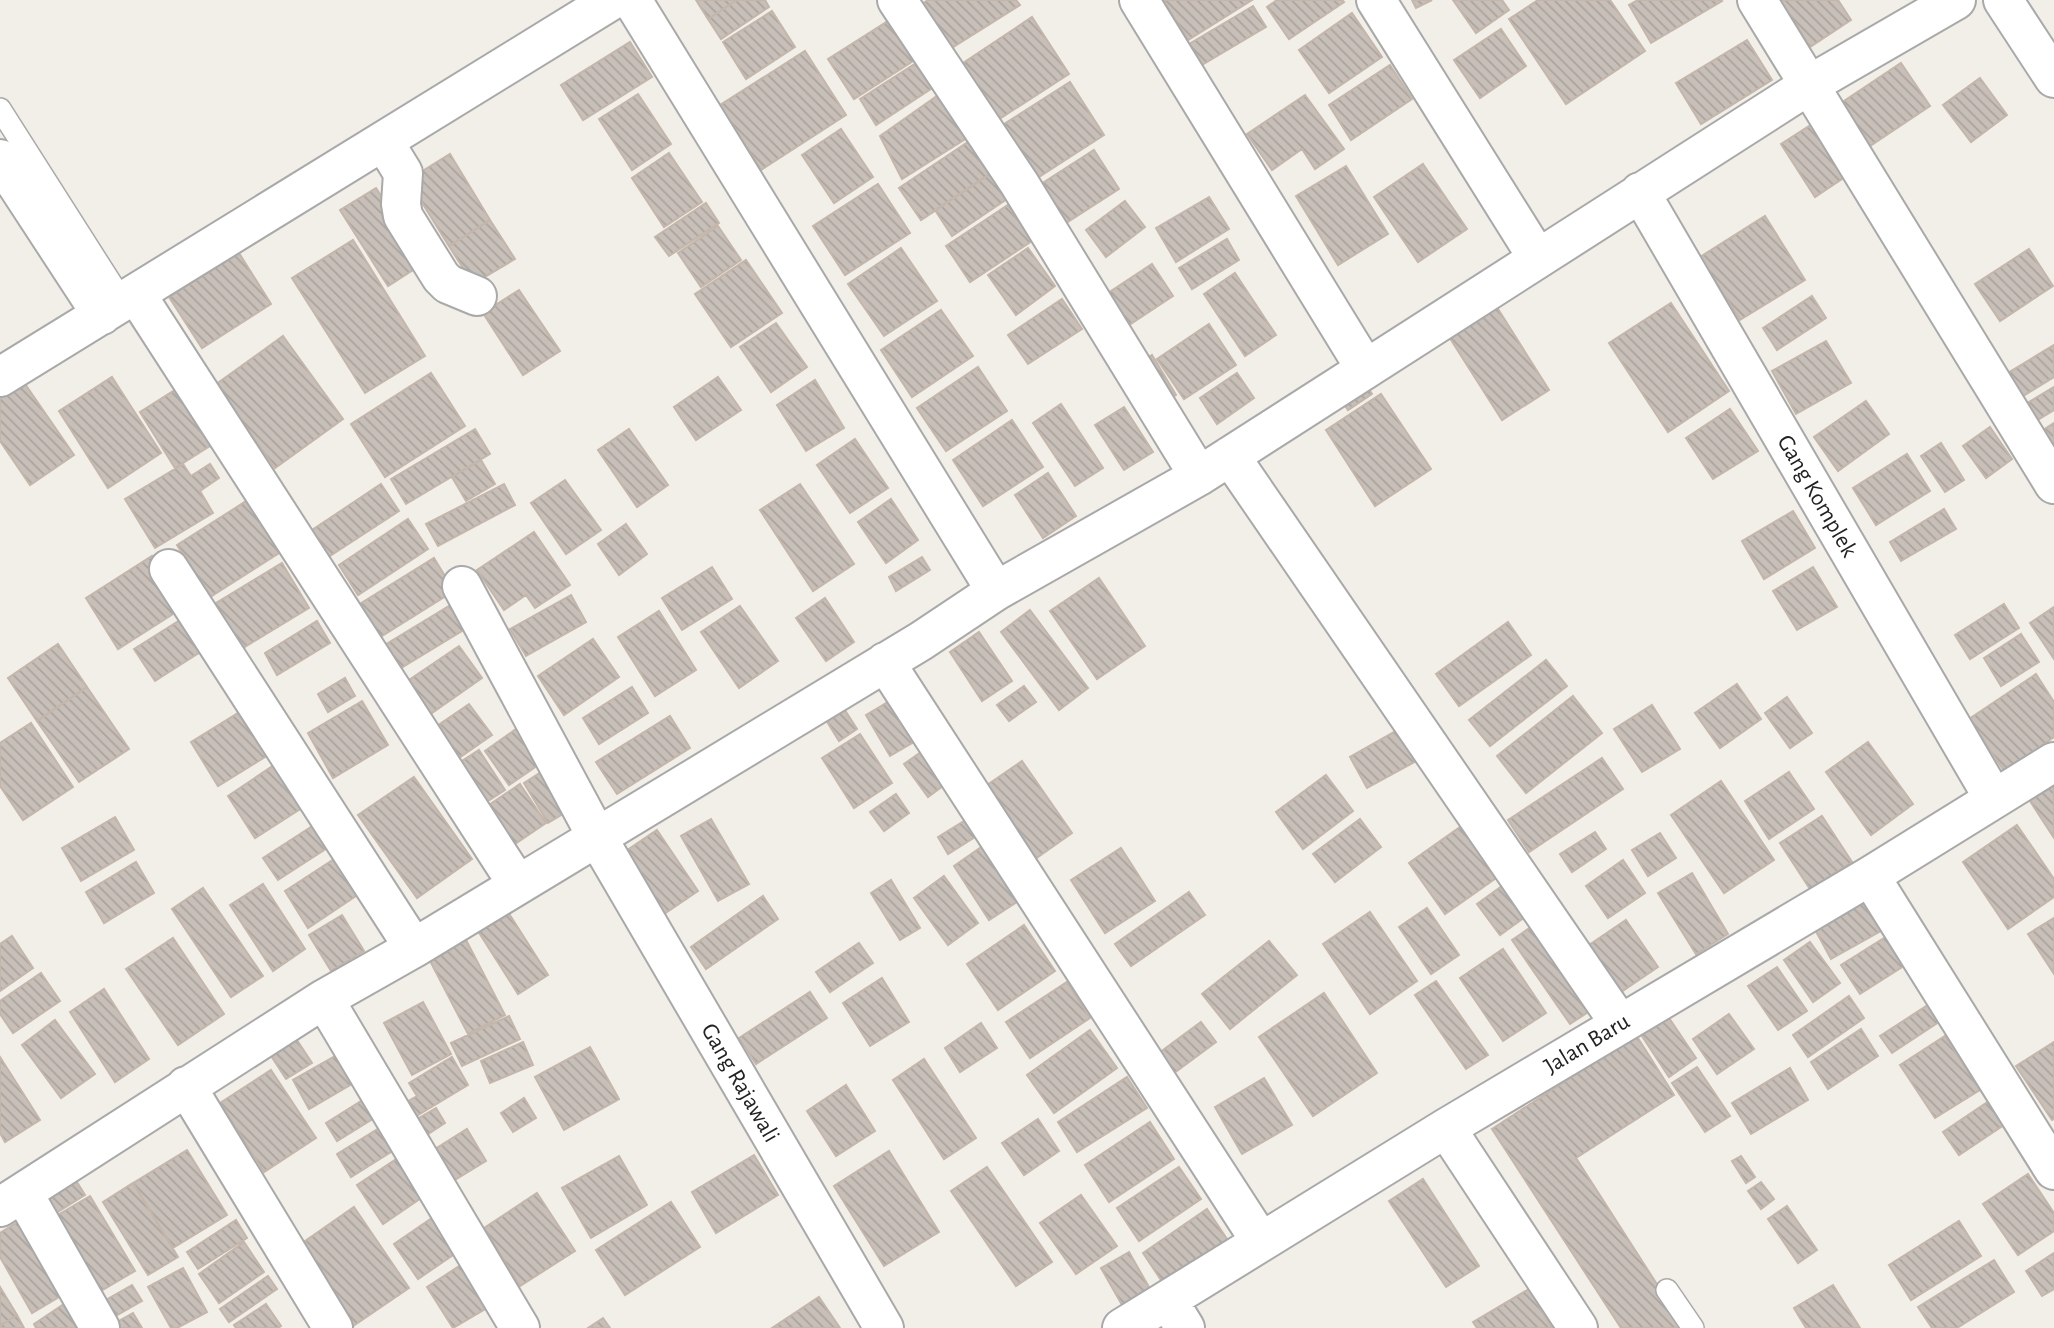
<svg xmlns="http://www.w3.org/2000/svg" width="2054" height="1328" viewBox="0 0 2054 1328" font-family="'Alegreya Sans',sans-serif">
	<defs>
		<pattern id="building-back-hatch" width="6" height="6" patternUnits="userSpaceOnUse" patternTransform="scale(1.75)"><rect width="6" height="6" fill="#c7bfb8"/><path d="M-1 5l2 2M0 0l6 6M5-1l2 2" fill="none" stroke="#aba49e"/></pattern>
	</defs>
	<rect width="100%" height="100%" fill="#f2efe9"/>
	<path fill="url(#building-back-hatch)" stroke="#c4b6ab" stroke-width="2" d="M696,0H737L708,19Z
		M737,0H765L769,7L721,39L708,19Z
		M928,0H1016L1020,5L942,54L914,9Z
		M1163,0H1252L1188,40Z
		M1277,0H1342L1344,2L1289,39L1267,7Z
		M1412,0H1432L1416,8Z
		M1453,0H1502L1509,10L1476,33Z
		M1538,0H1610L1645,51L1566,104L1509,19Z
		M1638,0H1721L1722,1L1651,43L1629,5Z
		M1780,0H1838L1851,20L1810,47Z
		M1253,6L1266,27L1202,65L1189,44Z
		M772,11L795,47L746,79L723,42Z
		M1352,13L1382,57L1329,93L1299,50Z
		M896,16L921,56L854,99L828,59Z
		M1032,17L1069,74L990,125L954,69Z
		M1501,29L1526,66L1480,98L1454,60Z
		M1747,40L1772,80L1701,124L1676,83Z
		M630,42L652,77L583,120L561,85Z
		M805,51L846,115L761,170L720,105Z
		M921,60L937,85L876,125L860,99Z
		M1901,63L1930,106L1867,148L1838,105Z
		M1390,65L1412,99L1351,140L1329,105Z
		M1980,78L2007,115L1971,142L1943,105Z
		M1070,82L1104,135L1028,184L993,131Z
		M638,94L671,144L632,170L599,119Z
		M1305,95L1344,149L1315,169L1302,149L1272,170L1247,134Z
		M937,96L967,138L902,179L880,136Z
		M1817,121L1851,173L1815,197L1781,144Z
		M841,129L873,177L834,203L802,155Z
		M974,138L996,170L921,220L899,188Z
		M1094,150L1119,189L1066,223L1041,184Z
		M669,153L702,202L664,227L632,178Z
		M450,154L490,220L449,246L408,180Z
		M1423,164L1467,229L1418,262L1374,197Z
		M1346,166L1388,234L1338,265L1296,196Z
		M996,170L1013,195L952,236L935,210Z
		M878,184L910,233L845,275L813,226Z
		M376,188L424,263L388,286L340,210Z
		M1209,197L1229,229L1176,262L1156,228Z
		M1125,201L1145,227L1106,257L1086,230Z
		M706,203L719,223L669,256L655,237Z
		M1008,205L1032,241L970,282L946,246Z
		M1765,216L1805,280L1740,320L1700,257Z
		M490,220L515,259L473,284L449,246Z
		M718,226L741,260L701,287L678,253Z
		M1227,239L1239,260L1192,289L1179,268Z
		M353,240L425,356L365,393L292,278Z
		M901,248L937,301L884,336L848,284Z
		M1028,248L1055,286L1016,315L988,275Z
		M2029,249L2053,286L2000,321L1975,284Z
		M239,253L271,304L202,348L169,297Z
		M746,260L782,313L731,347L695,294Z
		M1152,264L1173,296L1129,325L1108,293Z
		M1235,273L1276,335L1245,356L1204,294Z
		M519,290L560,351L523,375L483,313Z
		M1812,296L1826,318L1777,350L1763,328Z
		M1062,299L1082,329L1028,364L1008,335Z
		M1493,301L1549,390L1502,420L1446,332Z
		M1671,303L1729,391L1668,432L1609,343Z
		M941,310L973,356L912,397L881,350Z
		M776,323L807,367L771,392L740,347Z
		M1209,324L1236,365L1184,399L1157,359Z
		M283,336L343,419L275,468L215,385Z
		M1826,341L1851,383L1796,414L1772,371Z
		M2054,345V377L2015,401L2001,377Z
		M1152,355L1176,395L1159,405L1135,366Z
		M978,367L1007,411L946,451L917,408Z
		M431,373L465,426L385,477L351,424Z
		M1237,373L1254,398L1217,424L1200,398Z
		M1360,375L1372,394L1348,410L1335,391Z
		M112,377L161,453L108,488L59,411Z
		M718,377L741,410L696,440L674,407Z
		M815,380L844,428L806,451L777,405Z
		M23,381L74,455L30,485L0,441V397Z
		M186,383L221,439L175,468L140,412Z
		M2054,387V410L2034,422L2024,405Z
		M1381,394L1431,469L1375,506L1326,430Z
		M1866,401L1889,434L1838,471L1814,437Z
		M1061,404L1103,468L1075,486L1033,423Z
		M1124,407L1153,452L1124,470L1095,425Z
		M1730,409L1758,451L1713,479L1686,438Z
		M1012,420L1043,467L983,506L953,460Z
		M2054,423V455L2040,432Z
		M1990,427L2012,459L1986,478L1963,446Z
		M475,429L490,454L406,504L391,479Z
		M629,429L668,485L637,507L598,450Z
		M855,439L888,488L850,513L817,465Z
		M1941,443L1964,480L1945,492L1921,456Z
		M1907,454L1930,491L1876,525L1853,488Z
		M481,460L495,484L466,501L452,477Z
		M183,464L191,476L210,464L219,478L200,491L213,513L155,548L125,499Z
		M1048,473L1076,516L1043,538L1015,495Z
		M565,480L601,530L566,554L531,503Z
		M381,484L399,511L327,558L309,532Z
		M504,484L515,505L438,546L426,524Z
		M800,484L854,564L813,591L760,510Z
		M251,498L284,550L210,597L177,545Z
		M891,499L918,540L886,563L858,522Z
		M1944,509L1956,529L1901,561L1890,542Z
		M1793,511L1815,548L1764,579L1742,541Z
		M408,519L428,549L358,595L339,565Z
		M626,524L647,554L619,575L598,544Z
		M534,532L570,585L535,608L526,595L504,610L477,570Z
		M152,556L184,607L118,649L86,598Z
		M922,557L930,570L896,591L889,577Z
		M434,558L454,591L379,638L358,605Z
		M282,563L309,608L238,651L211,606Z
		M712,567L732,599L682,630L662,598Z
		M1813,567L1837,607L1797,630L1773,591Z
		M1099,578L1145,646L1097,679L1050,611Z
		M571,595L586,622L526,656L510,629Z
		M825,598L854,642L826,661L796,618Z
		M452,604L467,628L398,670L383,646Z
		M2004,604L2019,628L1970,659L1955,635Z
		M740,606L778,661L739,688L701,632Z
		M2054,607V659L2030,623Z
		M1030,610L1088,688L1059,710L1001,632Z
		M659,611L696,670L655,696L618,637Z
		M193,612L213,644L155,681L134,649Z
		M317,621L330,643L277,675L265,653Z
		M1508,622L1531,655L1459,706L1436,674Z
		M979,632L1012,681L982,701L950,652Z
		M2021,634L2039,662L2001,686L1984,658Z
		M593,639L619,677L564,715L538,676Z
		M58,644L87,687L37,721L8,678Z
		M459,646L482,678L429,715L406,682Z
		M1546,660L1567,686L1490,746L1469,720Z
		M2036,674L2054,702V737L2004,771L1969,719Z
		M345,678L355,696L328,712L318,694Z
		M1737,684L1761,719L1720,748L1695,713Z
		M1024,686L1036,702L1009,721L997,705Z
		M87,687L129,749L79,782L37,721Z
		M632,687L648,713L599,744L583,718Z
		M1573,696L1602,733L1526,793L1497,756Z
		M896,697L921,738L890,756L866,715Z
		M1787,697L1812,733L1790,748L1765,713Z
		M362,701L388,745L333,778L308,733Z
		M469,704L492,735L456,760L434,728Z
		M841,704L857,729L839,741L823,715Z
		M1652,705L1680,749L1642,772L1614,729Z
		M243,710L270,754L218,786L191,742Z
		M670,716L690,748L617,794L596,762Z
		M31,723L73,787L23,820L0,786V743Z
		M523,724L547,759L509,785L485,751Z
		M1403,727L1420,759L1367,788L1350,757Z
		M860,734L892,783L854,808L822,758Z
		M1868,742L1913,804L1871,835L1826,772Z
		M479,750L505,790L474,810L448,770Z
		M924,750L947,783L928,797L904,764Z
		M1602,758L1623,789L1529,852L1508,820Z
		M1022,761L1072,833L1028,864L977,792Z
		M277,763L305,806L255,838L228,796Z
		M552,765L578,805L548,823L524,783Z
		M1789,772L1814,809L1769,839L1745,801Z
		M1326,775L1353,811L1303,849L1276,812Z
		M414,777L472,859L417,898L358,815Z
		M1721,781L1774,860L1724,893L1671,815Z
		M520,784L546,823L509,848L483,809Z
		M2054,785V838L2030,801Z
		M896,794L909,813L884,831L870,812Z
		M972,816L983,832L948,854L938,837Z
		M1822,816L1852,862L1810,889L1780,843Z
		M115,817L134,850L81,881L62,848Z
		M711,819L749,884L718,901L681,836Z
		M1360,819L1381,847L1335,882L1313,854Z
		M320,821L335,843L278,880L263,858Z
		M1463,825L1499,876L1445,914L1409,863Z
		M2017,825L2054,879V897L2008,929L1963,862Z
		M657,830L698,891L661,916L620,855Z
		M1595,832L1606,849L1572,872L1560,854Z
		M1660,833L1676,858L1648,876L1632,850Z
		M990,841L1026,896L989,920L954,866Z
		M1121,848L1155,901L1105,933L1071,880Z
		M342,854L365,890L308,928L285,891Z
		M1623,860L1645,893L1608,918L1586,886Z
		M136,862L154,893L104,923L86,892Z
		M1692,873L1728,934L1696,954L1658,893Z
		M944,876L978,923L948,945L914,898Z
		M891,880L920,928L900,940L871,893Z
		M1509,881L1532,912L1500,935L1477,904Z
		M263,884L305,949L273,971L230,905Z
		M203,888L263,976L231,997L172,909Z
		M1189,892L1205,915L1131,966L1115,944Z
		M763,896L778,919L706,969L691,947Z
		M1868,896L1886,928L1831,959L1813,926Z
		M1427,908L1459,955L1431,974L1399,927Z
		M508,912L548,975L518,994L478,931Z
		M1370,912L1417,981L1370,1014L1323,944Z
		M342,915L364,951L331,971L309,935Z
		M2054,918V974L2028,934Z
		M1541,920L1599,1005L1570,1024L1512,940Z
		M1626,920L1658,967L1621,992L1589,945Z
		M1024,925L1055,971L998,1010L967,964Z
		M1889,935L1907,964L1860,994L1841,965Z
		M12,936L33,968L0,991V944Z
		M173,938L224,1014L178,1045L126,969Z
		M465,938L505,1015L468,1034L428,957Z
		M1269,941L1297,975L1230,1029L1202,994Z
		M1810,942L1840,983L1813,1002L1784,960Z
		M859,943L873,963L830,992L816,972Z
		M1503,949L1546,1013L1503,1041L1460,978Z
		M1777,967L1807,1011L1778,1030L1748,986Z
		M41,973L60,1001L13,1033L0,1014V1001Z
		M882,978L909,1022L870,1046L843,1003Z
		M1436,981L1488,1055L1466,1069L1415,995Z
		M1067,982L1090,1018L1030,1058L1006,1022Z
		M104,989L149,1059L115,1082L70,1012Z
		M810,992L827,1018L756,1064L739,1038Z
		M1324,993L1377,1073L1313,1116L1259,1037Z
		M1849,996L1864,1018L1808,1057L1793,1035Z
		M1934,1001L1945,1018L1892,1053L1880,1036Z
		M423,1002L451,1054L412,1075L384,1023Z
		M1729,1014L1754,1049L1717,1074L1693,1039Z
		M1667,1015L1696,1058L1669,1077L1640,1033Z
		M509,1016L520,1039L462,1066L451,1043Z
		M55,1020L95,1074L61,1098L22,1045Z
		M1201,1022L1216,1042L1174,1073L1159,1053Z
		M981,1023L997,1048L960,1072L945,1048Z
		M1861,1029L1878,1056L1828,1089L1811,1062Z
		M1090,1030L1117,1068L1054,1113L1027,1075Z
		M291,1031L312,1063L286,1079L266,1048Z
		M1636,1035L1674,1095L1576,1158L1685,1328H1621L1492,1129Z
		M1945,1036L1980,1090L1935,1118L1900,1065Z
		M523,1042L533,1065L490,1083L481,1061Z
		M2054,1042V1119L2052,1120L2016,1066Z
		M590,1047L619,1099L564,1130L535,1077Z
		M342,1052L359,1080L309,1109L293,1080Z
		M0,1057L40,1120L5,1142L0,1133Z
		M452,1057L468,1085L410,1120L401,1105L417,1096L409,1083Z
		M924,1059L976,1138L944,1159L893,1080Z
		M1697,1067L1730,1116L1705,1132L1672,1083Z
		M1790,1068L1808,1100L1751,1134L1732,1103Z
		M271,1070L316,1138L264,1172L220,1103Z
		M1127,1077L1147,1108L1077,1152L1058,1122Z
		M1264,1078L1292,1125L1242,1154L1215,1107Z
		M846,1085L875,1131L836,1156L807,1111Z
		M372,1094L384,1112L337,1141L326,1123Z
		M1998,1095L2013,1119L1959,1155L1943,1132Z
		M524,1098L536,1118L513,1132L501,1113Z
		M436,1108L445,1123L422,1138L412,1122Z
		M1038,1119L1059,1151L1024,1175L1002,1143Z
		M1150,1122L1174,1159L1109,1202L1085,1165Z
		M384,1125L399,1147L351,1177L337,1154Z
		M467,1129L486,1161L455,1180L435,1149Z
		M187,1150L227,1215L173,1248L133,1183Z
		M889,1151L939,1232L884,1266L834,1186Z
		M404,1154L430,1192L383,1224L357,1185Z
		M754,1155L778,1195L716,1233L692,1192Z
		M619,1156L647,1205L591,1238L562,1188Z
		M1741,1156L1755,1177L1746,1183L1732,1161Z
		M987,1167L1052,1262L1016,1286L951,1191Z
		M1179,1167L1201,1199L1139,1241L1117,1208Z
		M70,1171L85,1195L45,1220L30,1197Z
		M2028,1174L2054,1213V1231L2018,1255L1983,1204Z
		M1423,1179L1479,1266L1446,1287L1389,1201Z
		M1761,1182L1774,1199L1761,1209L1748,1191Z
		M133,1183L178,1257L148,1275L103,1202Z
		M537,1193L575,1251L520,1286L484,1228Z
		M1081,1195L1117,1246L1076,1274L1040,1223Z
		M90,1196L135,1271L96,1294L51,1219Z
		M671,1202L700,1247L625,1295L596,1250Z
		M1787,1206L1817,1250L1798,1263L1768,1219Z
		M354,1207L409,1288L353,1326L298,1246Z
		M1207,1209L1229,1242L1165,1286L1143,1253Z
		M28,1216L71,1290L32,1313L0,1257V1233Z
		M435,1216L459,1251L418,1279L394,1244Z
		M236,1220L247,1238L198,1269L187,1252Z
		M1959,1221L1981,1256L1911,1300L1889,1265Z
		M244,1242L264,1272L219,1303L199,1274Z
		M1129,1252L1150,1289L1122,1305L1101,1268Z
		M2054,1253V1289L2042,1296L2026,1271Z
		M1994,1260L2014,1292L1957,1328H1932L1918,1307Z
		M467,1261L494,1304L453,1328L427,1287Z
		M183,1268L207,1312L177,1328H171L148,1287Z
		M268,1276L277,1289L229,1322L220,1309Z
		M132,1285L142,1301L114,1317L104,1301Z
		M1833,1285L1860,1328H1806L1794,1308Z
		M0,1287L17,1315L0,1326Z
		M1529,1289L1552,1328H1477L1473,1322Z
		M76,1296L97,1328H36L34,1324Z
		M819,1297L840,1328H772Z
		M266,1304L281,1326L278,1328H236L234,1325Z
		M133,1313L142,1328H111L110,1326Z
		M17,1315L24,1328H0V1326Z
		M603,1318L610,1328H588Z"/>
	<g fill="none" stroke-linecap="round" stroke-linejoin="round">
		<g stroke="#a9a9a9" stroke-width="24">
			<path id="service" d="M0,109L123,302
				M1667,1290L1693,1328"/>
		</g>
		<g stroke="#a9a9a9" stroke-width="42">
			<path id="minor" d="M632,0L996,591
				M897,0L1019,183L1199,476
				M1139,0L1365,368
				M1376,0L1537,257
				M1757,0L2054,484
				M2003,0L2054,78
				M384,142L403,173L401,204L403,216L441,277L448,284L477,296
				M0,159L102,315
				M1640,192L1994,799
				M136,294L518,885
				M0,377L612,0
				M1230,456L1620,1024
				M169,569L414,948
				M462,586L597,837L884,1328
				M885,662L1261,1242
				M1870,876L2054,1170
				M324,999L520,1328
				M186,1086L333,1328
				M1446,1128L1578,1328
				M23,1193L100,1328
				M0,1207L324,999L414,948L921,641L996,591L1199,476L1809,85L1956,0
				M1168,1300L1185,1328
				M1122,1328L1446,1128L1870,876L2054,762"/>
		</g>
		<use href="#service" stroke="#fff" stroke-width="21"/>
		<use href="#minor" stroke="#fff" stroke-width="38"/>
	</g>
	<g text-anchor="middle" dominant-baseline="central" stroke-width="5" stroke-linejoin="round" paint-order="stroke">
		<g font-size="24" fill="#222" stroke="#fff">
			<text transform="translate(1817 496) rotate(60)">Gang Komplek</text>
			<text transform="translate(1587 1044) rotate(-31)">Jalan Baru</text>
			<text transform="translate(740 1083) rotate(60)">Gang Rajawali</text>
		</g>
	</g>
</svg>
